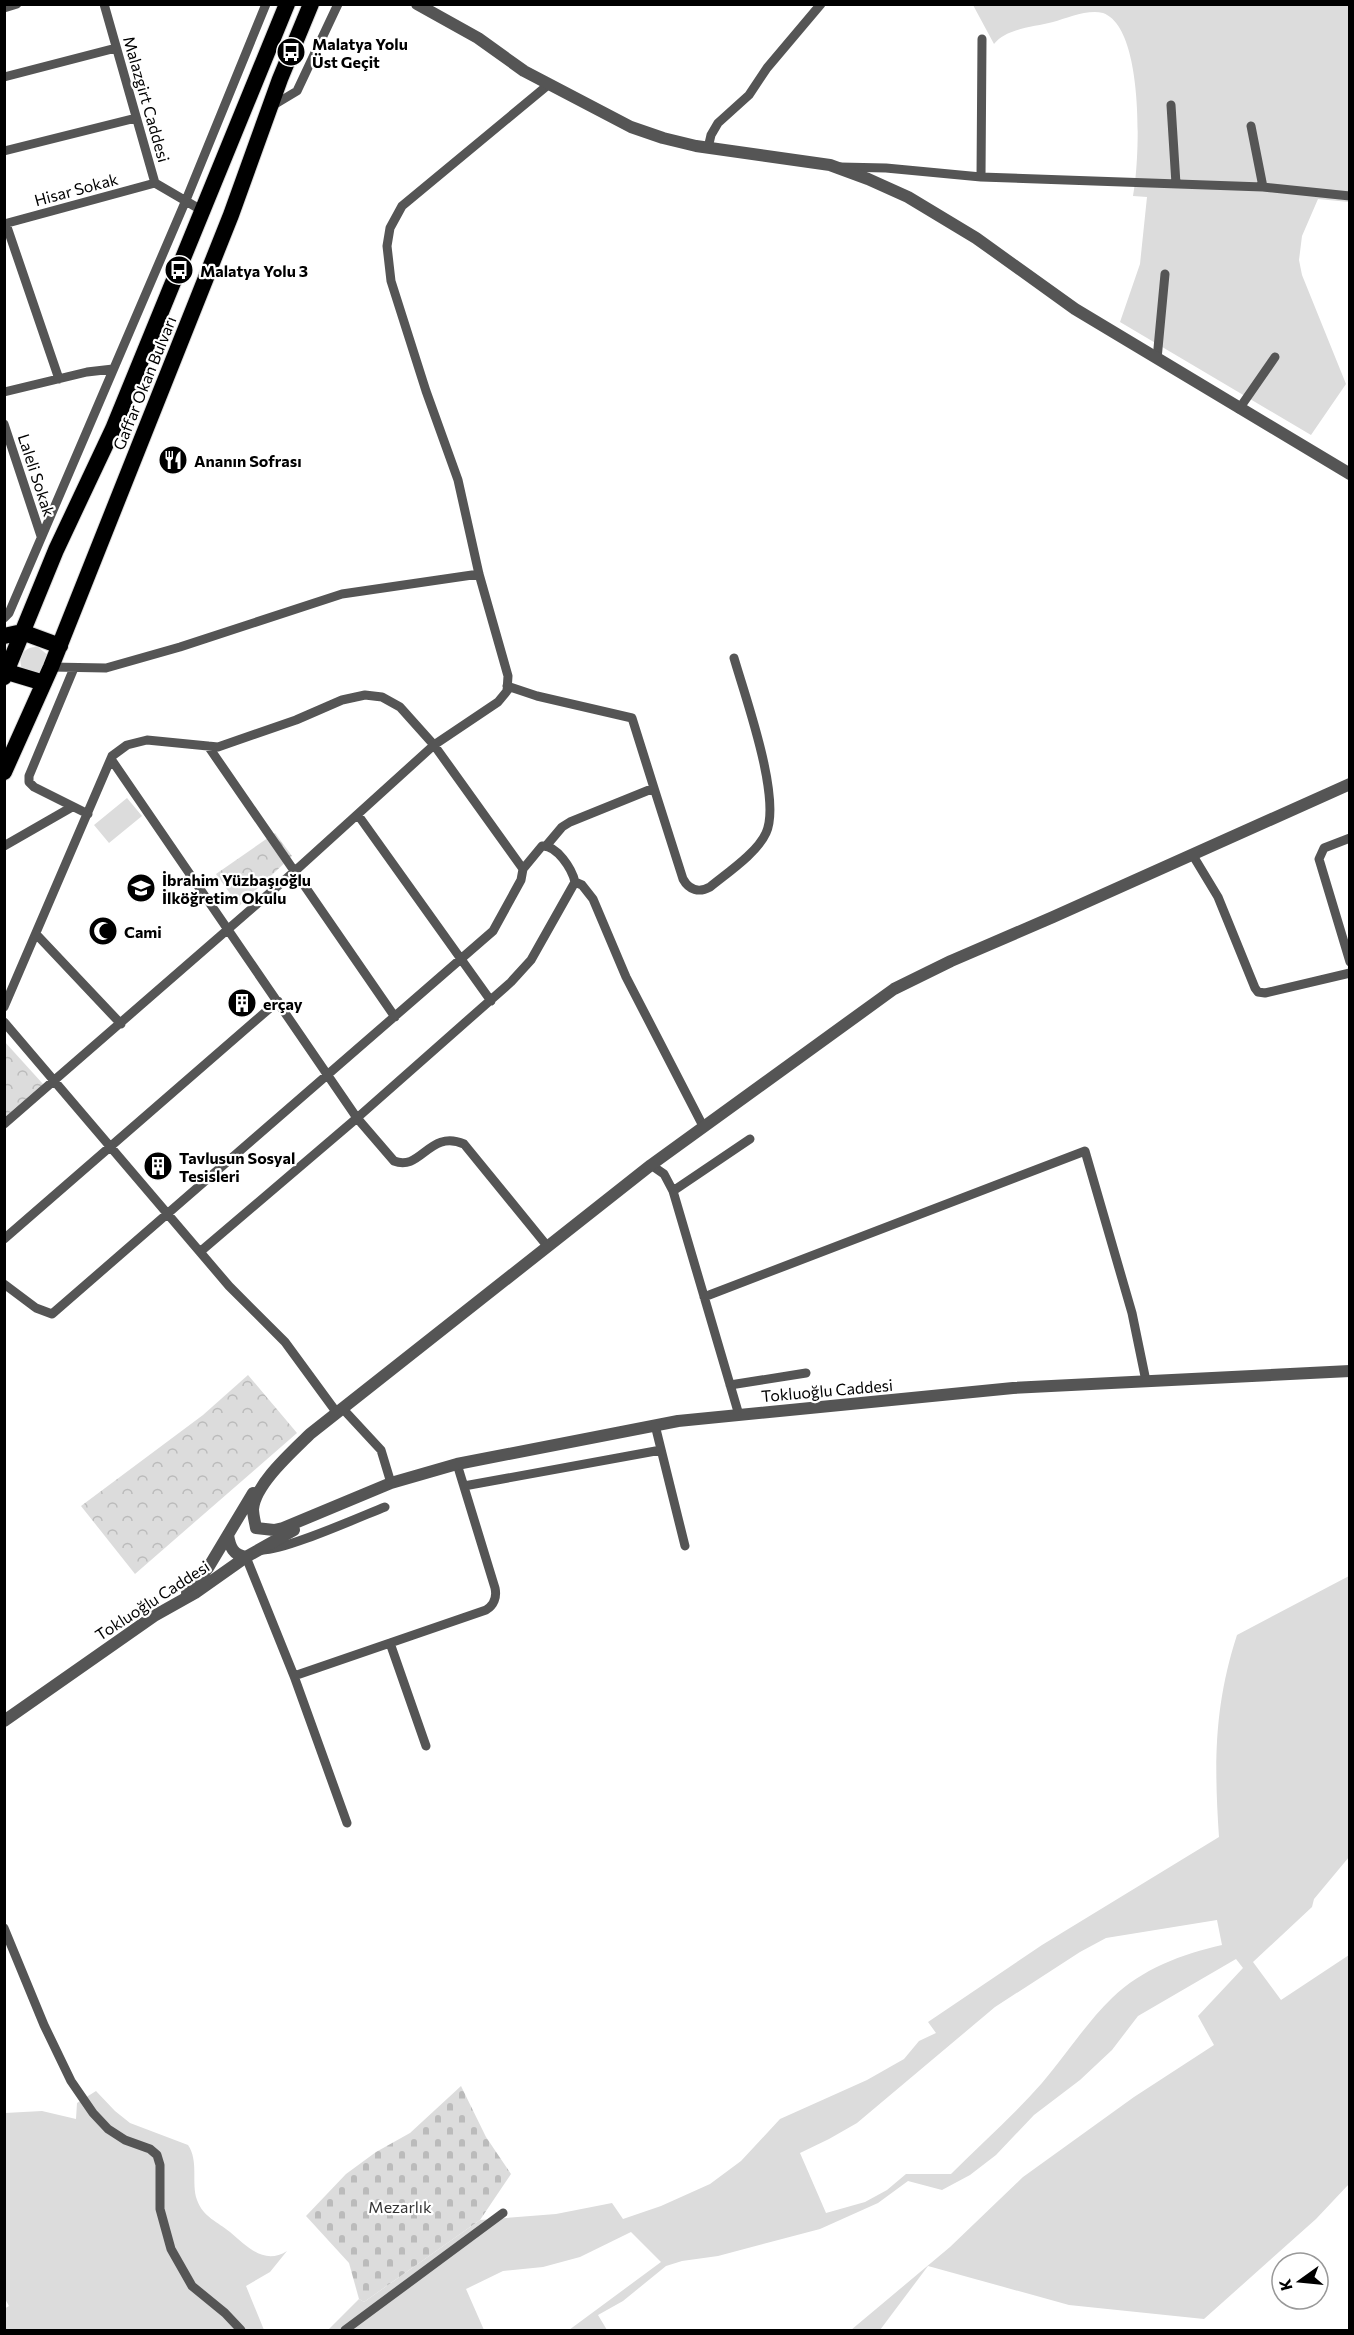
<svg xmlns="http://www.w3.org/2000/svg" width="1354" height="2335" viewBox="0 0 1354 2335" font-family="Commissioner,sans-serif">
	<defs>
		<pattern id="forest-crowns" width="20" height="18" patternUnits="userSpaceOnUse" patternTransform="scale(1.5)"><rect width="20" height="18" fill="#dcdcdc"/><path d="M2 6a3 3 0 1 1 6 0M12 15a3 3 0 1 1 6 0" fill="none" stroke="#bbb"/></pattern>
		<pattern id="cemetery-stones" width="16" height="16" patternUnits="userSpaceOnUse" patternTransform="scale(1.5)"><rect width="16" height="16" fill="#dcdcdc"/><path d="M2 7V4a2 2 0 0 1 4 0v3zM10 15v-3a2 2 0 0 1 4 0v3z" fill="#bbb"/></pattern>
	</defs>
	<rect width="100%" height="100%" fill="#fff"/>
	<path fill="#dcdcdc" fill-rule="evenodd" d="M973,5H1349V202L1318,199L1302,236L1299,260L1302,275L1346,384L1311,435L1120,322L1140,264L1147,197L1133,196C1140,160 1145,28 1103,13C1088,9 1067,18 1053,22C1034,27 1007,28 994,44Z
		M38,647L49,656L43,674L23,671C16,657 24,646 38,647Z
		M127,798L142,816L109,843L94,825Z
		M1349,1576V1857L1314,1899L1312,1907L1253,1962L1281,2000L1349,1955V2184L1316,2219L1204,2319L1069,2305L928,2266L880,2330H851L950,2247L1023,2177L1134,2097L1214,2045L1198,2016L1243,1968L1236,1959L1138,2016L1112,2050L1080,2080L1034,2115L996,2155L970,2175L942,2190L908,2181L878,2203L820,2229L718,2256L682,2261L666,2266L623,2301L598,2315L607,2330H569L661,2262L631,2232L580,2257L543,2267L503,2271L466,2289L484,2330H328L359,2299L364,2302L480,2220L556,2214L612,2203L623,2219L661,2206L710,2184L741,2161L780,2119L867,2080L904,2059L919,2041L936,2033L928,2022L1042,1945L1219,1837C1214,1763 1214,1706 1237,1635ZM1217,1920L1222,1945C1182,1954 1142,1969 1112,1998C1087,2022 1065,2056 1042,2083C1014,2115 981,2144 951,2174H906L887,2190L865,2202L826,2213L800,2153L829,2139L857,2123L995,2007L1080,1952L1106,1938Z
		M96,2091L115,2111L130,2123L188,2145C199,2161 191,2183 197,2200C203,2217 218,2222 230,2232C247,2246 264,2266 287,2251L270,2272L246,2286L264,2330H5L4,2309L9,2306L4,2297L5,2113L42,2111L76,2119L77,2103Z"/>
	<path fill="url(#forest-crowns)" d="M275,833L292,856L239,906L216,874Z
		M4,1041L43,1084L5,1117H4Z
		M248,1375L297,1433L135,1574L81,1506L203,1415Z"/>
	<path fill="url(#cemetery-stones)" d="M461,2086L486,2137L511,2174L480,2220L364,2302L359,2299L349,2263L306,2216L346,2174L376,2152L410,2133Z"/>
	<g fill="none" stroke-linecap="round" stroke-linejoin="round">
		<g stroke="#dbdbdb" stroke-width="18">
			<path id="trunk" d="M4,636L22,632L60,646
				M4,671L44,683
				M4,677L56,550L113,429L287,4
				M4,772L51,667L231,215L280,79L311,4"/>
		</g>
		<path stroke="#555" stroke-width="9" d="M104,4L155,183L203,211
			M4,8L17,4
			M4,77L116,48
			M1171,105L1176,184
			M272,106L297,91L338,4
			M1251,126L1263,187
			M708,148L711,135L718,123L749,95L767,68L821,4
			M4,151L136,118
			M840,167L886,168L981,177L1263,187L1350,196
			M981,177L982,39
			M4,224L155,183
			M6,224L59,379
			M1157,359L1165,274
			M4,392L87,372L113,369
			M1239,409L1275,357
			M4,424L41,536
			M4,618L9,613L186,200L266,4
			M51,667L106,668L180,647L342,594L479,574
			M74,668L29,776V782L34,787L88,814
			M507,686L537,696L632,718L654,788L570,822L562,827L546,846
			M208,746L395,1017
			M111,759L357,1118L201,1251
			M654,788L683,879C689,890 699,893 710,887C727,873 757,853 766,833C782,799 745,696 734,658
			M358,815L491,1001
			M1350,838L1324,848L1319,859L1350,962
			M4,846L72,807
			M1192,854L1218,897L1255,988L1258,992L1265,993L1350,973
			M523,869L542,846C557,845 572,869 575,882L531,960L511,982L357,1118L394,1161C421,1172 429,1129 464,1144L548,1247
			M575,882L582,885L593,899L626,977L703,1126
			M36,934L121,1024
			M4,1007L112,756L127,745L147,740L218,747L296,720L342,700L365,695L382,697L400,707L434,745L523,869L521,880L493,931L52,1314L36,1308L4,1284
			M4,1022L229,1286L285,1342L337,1413
			M4,1124L295,871L434,745L498,702L507,691L508,676L479,574L458,480L426,391L391,281L387,246L390,228L402,206L548,85
			M651,1165L664,1174L673,1191L739,1415
			M673,1191L750,1139
			M4,1239L278,1001
			M704,1297L1085,1151L1132,1313L1146,1381
			M730,1385L806,1373
			M343,1409L381,1450L391,1483
			M655,1425L685,1546
			M464,1486L661,1450
			M260,1550C279,1553 362,1516 385,1507
			M246,1557L294,1676L347,1823
			M390,1643L426,1746
			M294,1676L486,1610C494,1605 497,1597 495,1588L457,1464
			M4,1928L44,2025L71,2081L93,2113L108,2129L125,2140L150,2149L157,2155L160,2165V2209L171,2249L192,2286L225,2313L241,2330
			M345,2330L503,2213"/>
		<path stroke="#555" stroke-width="12" d="M417,4L478,38L524,71L631,127L663,138L696,146L830,165L868,179L908,197L976,238L1075,309L1350,474
			M1350,784L1053,917L951,961L894,989L651,1165L310,1434C293,1451 255,1484 253,1509C253,1515 255,1522 256,1528L274,1530L283,1528L391,1483L457,1464L678,1421L1013,1388L1350,1371
			M228,1535C230,1547 233,1555 246,1557
			M187,1593L208,1568L253,1493
			M4,1721L154,1616L195,1593L246,1557L294,1530"/>
		<use href="#trunk" stroke="#000" stroke-width="16"/>
	</g>
	<defs>
		<g id="bus-disc" transform="scale(1.5)"><circle r="9.5" fill="#000" stroke="#fff"/><path d="M-5-6H5V4H4V6H2V4H-2V6H-4V4H-5ZM-3.5-4V0h7V-4ZM-3.5 1.2v1.5H-2V1.2ZM2 1.2v1.5H3.5V1.2Z" fill="#fff"/></g>
		<g id="restaurant-disc" transform="scale(1.5)"><circle r="9.5" fill="#000" stroke="#fff"/><path d="M-5-6h1v4h1v-4h1v4h1v-4h1v5L-1.5 .5V6h-2V.5L-5-1ZM5-6V6H3V1.5H1.5Q1.5-4 5-6Z" fill="#fff"/></g>
		<g id="school-disc" transform="scale(1.5)"><circle r="9.5" fill="#000" stroke="#fff"/><path d="M0-5L7-2L0 1L-7-2ZM-4 1L0 2.5L4 1V4Q0 6-4 4Z" fill="#fff"/></g>
		<g id="mosque-disc" transform="scale(1.5)"><circle r="9.5" fill="#000" stroke="#fff"/><path d="M3.5-4.9A6 6 0 1 0 3.5 4.9A5 5 0 1 1 3.5-4.9Z" fill="#fff"/></g>
		<g id="building-disc" transform="scale(1.5)"><circle r="9.5" fill="#000" stroke="#fff"/><path d="M-4-6H4V6H1V3H-1V6H-4ZM-2.5-4.3h1.7v1.8h-1.7ZM.8-4.3h1.7v1.8H.8ZM-2.5-1h1.7V.8h-1.7ZM.8-1h1.7V.8H.8Z" fill="#fff"/></g>
	</defs>
	<g fill-rule="evenodd">
		<use href="#bus-disc" x="291" y="52"/>
		<use href="#bus-disc" x="179" y="270"/>
		<use href="#restaurant-disc" x="173" y="460"/>
		<use href="#school-disc" x="141" y="888"/>
		<use href="#mosque-disc" x="103" y="931"/>
		<use href="#building-disc" x="242" y="1003"/>
		<use href="#building-disc" x="158" y="1166"/>
	</g>
	<g text-anchor="middle" dominant-baseline="central" stroke-width="4.5" stroke-linejoin="round" paint-order="stroke">
		<g font-size="16" font-weight="bold" fill="#000" stroke="#fff" text-anchor="start">
			<text x="312" y="43">Malatya Yolu<tspan x="312" dy="18">Üst Geçit</tspan></text>
			<text x="200" y="270">Malatya Yolu 3</text>
			<text x="194" y="460">Ananın Sofrası</text>
			<text x="162" y="879">İbrahim Yüzbaşıoğlu<tspan x="162" dy="18">İlköğretim Okulu</tspan></text>
			<text x="124" y="931">Cami</text>
			<text x="263" y="1003">erçay</text>
			<text x="179" y="1157">Tavlusun Sosyal<tspan x="179" dy="18">Tesisleri</tspan></text>
		</g>
		<g font-size="16" fill="#000" stroke="#fff">
			<text transform="translate(147 99) rotate(74)">Malazgirt Caddesi</text>
			<text transform="translate(76 189) rotate(-15)">Hisar Sokak</text>
			<text transform="translate(144 383) rotate(-68)">Gaffar Okan Bulvarı</text>
			<text transform="translate(37 475) rotate(72)">Laleli Sokak</text>
			<text transform="translate(827 1390) rotate(-5)">Tokluoğlu Caddesi</text>
			<text transform="translate(152 1600) rotate(-33)">Tokluoğlu Caddesi</text>
		</g>
		<g font-size="16" fill="#333" stroke="#fff">
			<text x="400" y="2206">Mezarlık</text>
		</g>
	</g>
	<rect width="1354" height="2335" fill="none" stroke="#000000" stroke-width="12"/>
	<g transform="translate(1300 2281) rotate(255)"><circle r="28" fill="#ffffff" stroke="#999999" stroke-width="1.5"/>
	<path d="M0-4.5L10 22L0 15L-10 22Z" fill="#000000"/>
	<text y="-9" font-size="16" font-weight="bold" text-anchor="middle" fill="#000000">K</text>
	</g>
</svg>
